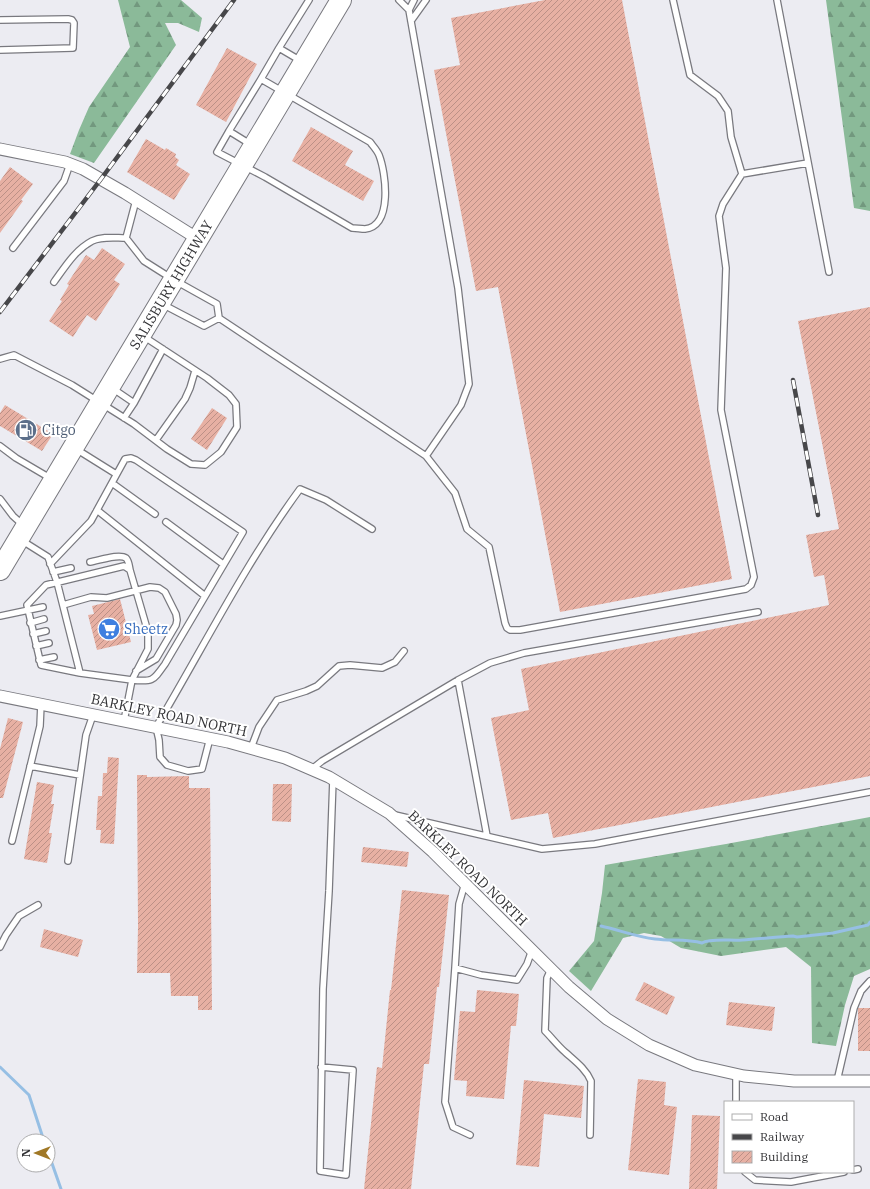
<svg xmlns="http://www.w3.org/2000/svg" width="870" height="1189" viewBox="0 0 870 1189" font-family="'IBM Plex Serif',serif">
	<defs>
		<pattern id="forest-firs" width="22" height="20" patternUnits="userSpaceOnUse"><rect width="22" height="20" fill="#8bba99"/><path d="M5 1l3.5 6h-7zM16 11l3.5 6h-7z" fill="#72987e"/></pattern>
		<pattern id="building-hatch" width="6" height="6" patternUnits="userSpaceOnUse"><rect width="6" height="6" fill="#e7b0a3"/><path d="M-1 1l2-2M0 6l6-6M5 7l2-2" fill="none" stroke="#bc9086"/></pattern>
	</defs>
	<rect width="100%" height="100%" fill="#ececf2"/>
	<path fill="url(#forest-firs)" d="M118,0H181L202,18L199,32L178,23H165L176,45L94,163L70,154L79,130L89,107L130,47Z
		M826,0H870V211L854,208Z
		M870,817V969L854,976L845,1005L836,1046L812,1043L811,967L786,947L721,956L681,948L661,936L644,933L623,938L591,991L569,971L594,941L602,893L605,865L726,844Z"/>
	<g fill="none" stroke-linecap="round" stroke-linejoin="round">
		<path stroke="#96bfe4" stroke-width="3" d="M601,926C619,930 637,937 655,939C671,941 687,939 702,943C710,938 732,941 742,940C759,939 776,937 793,936L797,937L833,933L868,925L870,922
			M0,1067L29,1095L44,1141
			M48,1152L61,1189"/>
	</g>
	<path fill="url(#building-hatch)" d="M545,0H622L732,579L560,612L498,287L476,291L434,70L460,65L451,18Z
		M227,48L257,64L226,122L196,105Z
		M311,127L353,151L345,165L374,181L363,201L292,161Z
		M146,139L165,150L166,148L176,154L175,157L179,160L176,165L190,174L174,200L127,172Z
		M10,167L33,184L21,200L23,201L0,233V181Z
		M102,248L125,264L114,280L120,284L96,321L87,315L73,337L49,321L62,301L60,300L69,285L67,284L86,255L94,260Z
		M870,307V776L553,838L548,813L511,820L491,718L529,710L521,669L829,605L824,575L814,577L806,535L839,529L798,321Z
		M5,405L53,434L42,451L0,426V413Z
		M212,408L227,418L207,450L191,439Z
		M120,599L131,642L97,650L88,615L94,614L92,606Z
		M8,718L23,722L3,798H0V749Z
		M108,757L119,758L114,844L100,843L101,830H96L98,796H102L103,773H107Z
		M137,775H147V777L189,776V788H210L212,1010H198V996H171L170,973H137L138,927Z
		M37,782L54,785L51,804H54L49,833H52L47,863L24,859Z
		M273,784H292L291,822L272,821Z
		M363,847L409,852L407,867L361,862Z
		M402,890L449,895L439,987H437L429,1064H424L411,1189H364L377,1067L382,1068L390,990H391Z
		M44,929L83,940L78,957L40,947Z
		M644,982L675,997L667,1015L635,1000Z
		M477,990L519,994L516,1026H511L504,1099L466,1096L467,1081L454,1080L460,1011L475,1012Z
		M729,1002L775,1007L772,1031L726,1025Z
		M858,1008H870V1051H858Z
		M638,1079L666,1082L664,1105L677,1107L669,1175L628,1170Z
		M524,1080L584,1086L581,1118L544,1114L539,1167L516,1165Z
		M692,1115L720,1116L717,1189H689Z"/>
	<g fill="none" stroke-linecap="round" stroke-linejoin="round">
		<g stroke="#79797f" stroke-width="8">
			<path id="lane" d="M399,0L409,10L414,0
				M673,0L690,75L718,96L728,111L731,137L742,174L808,163
				M777,0L829,272
				M0,20L68,19L72,20L74,23L73,48L0,50
				M411,21L426,0
				M301,61L279,48L309,0
				M229,131L217,152L265,177L352,228C356,228 361,229 365,229C393,226 386,173 379,155C377,150 373,146 370,142L261,79L279,48
				M250,144L229,131L261,79
				M136,200L126,238L144,261L174,280L217,304L219,318L204,326L162,304
				M13,248L64,181L70,164
				M54,282C65,267 75,250 92,241C102,236 115,238 126,238
				M219,318L426,456L461,405L469,384L458,288L409,10
				M0,359L14,355L72,385L134,424L167,449L191,464L205,465L221,452L237,427L236,404L229,395L207,378L143,336
				M112,388L134,403L163,349
				M124,418L134,403
				M156,440L185,399L190,388L195,371
				M0,446L16,458L50,478
				M76,449L116,474
				M426,456L455,493L467,529L489,547L505,623L507,628L510,630H520L746,589L751,585L754,577L721,410L726,268L719,216L723,204L742,174
				M112,483L155,514
				M0,499L13,516L23,525
				M97,510L205,596
				M166,522L223,564
				M21,540L48,557L57,582L80,673L132,680L124,721
				M90,562C98,561 119,553 126,558C129,561 129,566 130,570
				M50,564L91,521L125,459L131,458L136,460L243,532L165,664C153,681 153,682 132,680L148,649V632L130,570L124,566L46,585L27,605L41,665L80,673
				M53,572L71,568
				M63,605L91,597L107,598L150,587L159,588L165,592L176,614L177,620L176,625L156,659L136,671
				M0,616L43,607
				M30,623L44,619
				M33,634L46,631
				M36,646L49,643
				M39,660L54,657
				M458,680L487,836
				M210,738L202,769L188,771L167,765L160,757L159,740L156,727C203,648 245,564 300,489L326,500L372,529
				M251,748L259,727L277,700L306,691L317,686L339,666L350,665L382,668L395,662L404,651
				M30,766L80,775
				M312,769L322,761L458,680L490,663L524,653L758,612
				M395,815L542,849L595,844L870,792
				M12,841L40,726L41,704
				M68,861L86,735L93,715
				M465,883L459,904L455,968L481,975L517,980L527,964L532,950
				M0,947L6,935L19,916L38,905
				M455,968L445,1102L453,1127L470,1135
				M551,969L547,978L545,1031C552,1038 558,1046 565,1052C575,1061 586,1069 591,1081L590,1135
				M321,1067L353,1070L346,1175L320,1171L323,989L329,891L333,779
				M736,1075V1102
				M837,1081L854,1008L861,991L870,981
				M853,1170L858,1169
				M745,1172L755,1180L791,1182L844,1172"/>
		</g>
		<g stroke="#79797f" stroke-width="13">
			<path id="street" d="M0,149L65,162L83,169L125,193L198,239
				M0,696L228,742L285,758L329,777L389,813L433,852L569,987L607,1019L649,1045L695,1065L744,1076L794,1081H870"/>
		</g>
		<g stroke="#79797f" stroke-width="22">
			<path id="highway" d="M0,570L341,0"/>
		</g>
		<use href="#lane" stroke="#fff" stroke-width="5.5"/>
		<use href="#street" stroke="#fff" stroke-width="11"/>
		<use href="#highway" stroke="#fff" stroke-width="20"/>
		<g stroke="#47474a" stroke-width="4.5">
			<path id="rail" d="M0,312L101,179L234,0
				M793,380L818,515"/>
		</g>
		<use href="#rail" stroke="#fff" stroke-width="3" stroke-dasharray="9" stroke-linecap="butt"/>
	</g>
	<defs>
		<g id="fuel-disc" transform="scale(1.15)"><circle r="9.5" fill="#5c6f8a" stroke="#fff"/><path d="M-5.5-6h7V0h2V4h1.3V-2.5L3-4.5l.8-.8L6-3V5H2.5V1h-1V6h-7ZM-4.2-4.7v3.2H.2V-4.7Z" fill="#fff"/></g>
		<g id="supermarket-disc" transform="scale(1.15)"><circle r="9.5" fill="#3f7fe0" stroke="#fff"/><path d="M-6-5.5h2.5l.6 2H6L4.5 2H-2.5L-4.4-4H-6ZM-1.5 3.2a1.3 1.3 0 1 0 .1 0ZM3 3.2a1.3 1.3 0 1 0 .1 0Z" fill="#fff"/></g>
	</defs>
	<g fill-rule="evenodd">
		<use href="#fuel-disc" x="26" y="430"/>
		<use href="#supermarket-disc" x="109" y="629"/>
	</g>
	<g text-anchor="middle" dominant-baseline="central" stroke-width="4" stroke-linejoin="round" paint-order="stroke">
		<g font-size="14" fill="#323235" stroke="#fff">
			<text transform="translate(171 285) rotate(-59)">SALISBURY HIGHWAY</text>
			<text transform="translate(169 715) rotate(12)">BARKLEY ROAD NORTH</text>
			<text transform="translate(468 868) rotate(44)">BARKLEY ROAD NORTH</text>
		</g>
		<g font-size="14" fill="#4e5e75" stroke="#fff" text-anchor="start">
			<text x="42" y="430">Citgo</text>
		</g>
		<g font-size="14" fill="#366cbe" stroke="#fff" text-anchor="start">
			<text x="124" y="629">Sheetz</text>
		</g>
	</g>
	<rect x="724" y="1101" width="130" height="72" fill="#ffffff" stroke="#adadae"/>
	<rect x="732" y="1114" width="20" height="6" fill="#ffffff" stroke="#adadae"/>
	<text x="760" y="1121" font-size="12" fill="#323235">Road</text>
	<rect x="732" y="1134" width="20" height="6" fill="#47474a" stroke="#adadae"/>
	<text x="760" y="1141" font-size="12" fill="#323235">Railway</text>
	<rect x="732" y="1151" width="20" height="12" fill="url(#building-hatch)" stroke="#adadae"/>
	<text x="760" y="1161" font-size="12" fill="#323235">Building</text>
	<g transform="translate(36 1153) rotate(270)"><circle r="19" fill="#ffffff" stroke="#adadae"/>
	<path d="M0-3L7 15L0 10L-7 15Z" fill="#a07826"/>
	<text y="-6" font-size="11" font-weight="bold" text-anchor="middle" fill="#323235">N</text>
	</g>
</svg>
